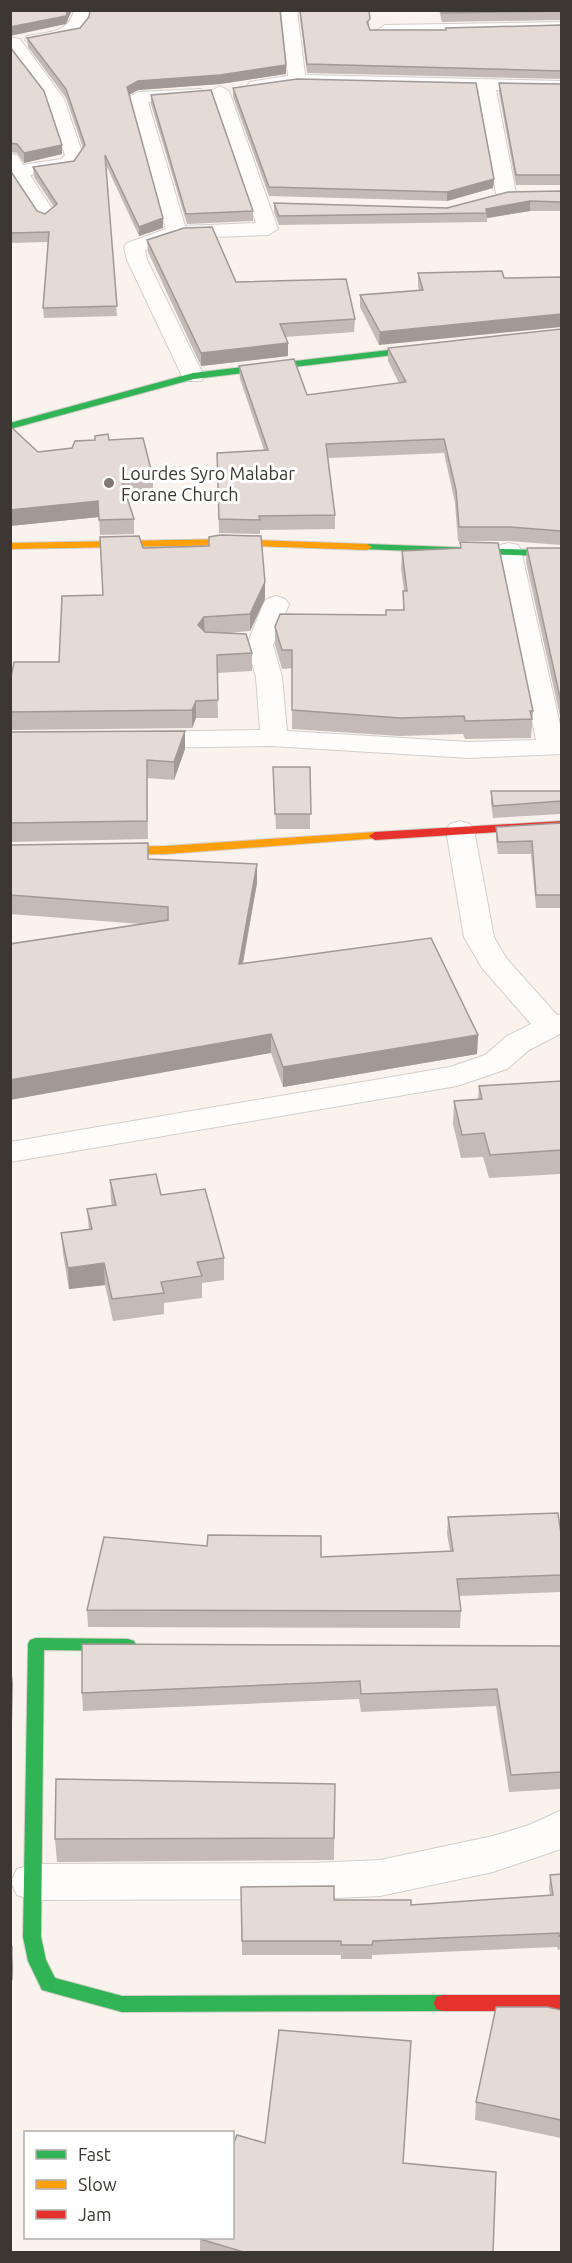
<svg xmlns="http://www.w3.org/2000/svg" width="572" height="2263" viewBox="0 0 572 2263" font-family="Ubuntu,sans-serif">
	<rect width="100%" height="100%" fill="#f9f2ed"/>
	<g fill="none" stroke-linecap="round" stroke-linejoin="round">
		<g stroke="#d4cec9" stroke-width="2">
			<path id="street" d="M74,10H90C85,39 57,41 33,45L25,40L27,36C46,32 69,34 74,10Z
				M281,10H297L305,75L562,81V91L496,90L516,193L513,197H499L496,193L478,89L297,85L256,91L250,90L247,86L250,82L288,76Z
				M562,22V32L385,35L377,30L385,25Z
				M14,38L20,39L64,99L83,155L74,168L30,175L56,215L46,221L39,219L10,174V154L17,155L23,165L61,159L65,155L46,99L10,50V39Z
				M220,86L229,91L278,229L268,235L184,238L145,250L147,260L204,376L201,381H185L182,376L127,260L124,247L127,243L166,229L129,97L138,92L201,89L204,93L195,98L148,102L185,226L256,223L211,91Z
				M509,543L518,545L521,550L562,734V754L469,758L271,746L141,748L131,746L127,740L131,734L141,732L260,730L256,677L247,645L263,604L267,599L276,596L285,599L289,604L273,645L282,677L287,731L469,742L536,740L497,550L500,545Z
				M460,821L470,824L474,830L494,937L506,958L557,1015L562,1014V1033L529,1050L507,1069L457,1086L10,1162V1142L450,1067L485,1055L507,1036L531,1024L482,968L464,937L446,830L450,824Z
				M562,1810V1849L558,1850L493,1872L380,1896L312,1899L33,1900L17,1895L11,1882L17,1869L33,1864L312,1863L380,1860L493,1836L529,1825Z"/>
		</g>
		<g stroke="#d4cec9" stroke-width="2">
			<path id="fast" d="M432,345L436,348L435,350L194,379L10,429V423L193,373Z
				M367,544L562,551V557L363,549L362,547Z
				M36,1638L128,1639L134,1641L136,1645L134,1649L128,1651L44,1650L41,1937L46,1960L55,1978L122,1996L443,1995L450,1997L452,2003L450,2009L443,2011L122,2012L42,1990L28,1961L23,1937L28,1644L30,1640Z"/>
		</g>
		<g stroke="#d4cec9" stroke-width="2">
			<path id="slow" d="M230,539L367,544L372,547L367,550L230,545L10,549V543Z
				M375,832L379,834L381,836L379,838L166,854L10,857V849L166,846Z"/>
		</g>
		<g stroke="#d4cec9" stroke-width="2">
			<path id="jam" d="M562,821V828L375,840L369,836L375,832Z
				M443,1995H562V2011H443L436,2009L434,2003L436,1997Z"/>
		</g>
		<use href="#street" fill="#fefdfc" fill-rule="evenodd"/>
		<use href="#fast" fill="#30b455" fill-rule="evenodd"/>
		<use href="#slow" fill="#ff9f0a" fill-rule="evenodd"/>
		<use href="#jam" fill="#e5322d" fill-rule="evenodd"/>
	</g>
	<path fill="#c4bbb8" d="M299,10H369V27L370,30H446V28L561,25V79L307,73Z
		M439,10H561V20L442,22Z
		M27,38L286,74L220,84L138,90L129,95L163,228L139,236L106,165L117,316L44,318L43,308L48,242L10,243V170L37,211L45,214L54,207L34,177L33,167L74,161L83,148L66,98L28,47Z
		M10,47L62,145V154L24,163L17,153L10,152Z
		M499,83L561,84V185H516L499,92Z
		M233,88L494,179L493,188L447,201L269,196L233,97Z
		M151,95L253,211V221L187,224L151,104Z
		M561,191V211H530L487,218V222L279,225L274,212V203L447,208Z
		M147,240L236,282L355,319L354,332L285,337L288,356L201,366L148,252Z
		M418,273L504,278L379,345L360,307V295L419,291L418,286Z
		M561,329V545L509,541H458L455,503L444,453L328,458L335,515V529L260,530V534L219,533L217,453L264,450L240,379L239,366L307,395L399,383L388,361V348Z
		M10,426L38,452L72,448L109,440L153,477V492L126,494L134,519V534L100,535L99,517L10,526Z
		M460,542L533,711L531,738L465,739L463,734L400,736L292,729V668L282,669L275,645V627L386,615L403,610V591H404L401,569L402,551L460,548Z
		M143,548L265,599L250,631L227,633L252,653V671L217,673L218,718H196L192,728L10,730V682L59,662L103,595Z
		M527,548H561V721L526,562Z
		M185,731V749L174,780L147,778L148,839L10,842V732Z
		M273,767H310V829H276Z
		M491,791H561V814L493,818L491,803Z
		M561,823V908H536L531,854H498L496,840V827Z
		M10,845L148,859L257,864V883L243,964L478,1035L477,1054L283,1087L271,1053L141,924L10,914Z
		M561,1081V1174L489,1178L483,1157L461,1158L453,1124L454,1101L478,1099L479,1086Z
		M110,1180L161,1195L224,1258V1280L202,1283V1298L164,1303V1314L113,1321L105,1285L69,1289L63,1254L61,1233L89,1230L87,1209L112,1206L111,1201Z
		M448,1517L561,1534V1592L459,1596L461,1611L460,1628L88,1627L87,1610L207,1546L321,1557L450,1551L447,1534Z
		M561,1646V1789L509,1792L496,1706L361,1712L359,1699L83,1711L82,1693Z
		M335,1784L334,1860L57,1862L55,1839Z
		M561,1874V1949L558,1950L557,1947L372,1955V1959H341V1955H242L241,1887L334,1900L411,1905L550,1895L549,1889L550,1875Z
		M10,1943L13,1965V1980L10,1981Z
		M561,2010V2138L475,2120L476,2102Z
		M265,2143L404,2163L493,2253H200V2239Z"/>
	<path fill="#a09996" d="M68,10H72L66,24L10,36V27Z
		M286,65V74L220,84L138,90L127,96V87L138,81Z
		M62,145V154L24,163V153Z
		M494,179L493,188L447,201V192Z
		M530,201V211L487,218L486,209Z
		M163,218V228L139,236V227Z
		M561,314V327L379,345L380,332Z
		M288,343V356L201,366V353Z
		M98,501L99,517L10,526V510Z
		M265,582V599L250,631V614Z
		M204,617L205,635L198,625Z
		M196,701V718L192,728V710Z
		M185,731V749L174,780V762Z
		M257,864V883L239,983V964Z
		M271,1034V1053L10,1100V1080Z
		M478,1035L477,1054L283,1087V1067Z
		M104,1263L105,1285L69,1289L68,1268Z
		M11,1666L13,1683L10,1805V1711Z
		M12,1947L13,1965V1980L11,1963Z"/>
	<path fill="#e4dad6" stroke="#a09996" stroke-width="1.5" d="M10,10H68L66,16L10,27Z
		M90,10H280L286,65L220,75L138,81L127,87L163,218L139,227L105,155L117,306L43,308L49,232L10,233V170L37,211L45,214L57,204L33,167L74,161L85,145L66,89L27,38L80,28L89,17Z
		M300,10H369L370,19L367,22L370,30H446V28L561,25V71L307,64Z
		M441,10H561V11L442,13Z
		M10,47L44,91L62,145L24,153L17,144L10,143Z
		M297,79L476,83L494,179L447,192L269,187L233,88Z
		M499,83L561,84V175H516Z
		M211,90L253,211L186,214L151,95Z
		M561,191V202L530,201L486,209L487,213L279,216L274,203L447,208L508,192Z
		M212,227L236,282L346,279L355,319L280,324L288,343L201,353L147,240L184,228Z
		M502,271L504,278L561,277V314L380,332L360,295L423,290L418,273Z
		M561,329V531L510,527H459L456,490L444,439L326,444L335,515L259,516L260,520L219,519L217,453L268,450L239,366L294,359L307,395L406,382L388,348Z
		M10,426L38,452L72,448L75,441L95,440V436L108,434L109,440L143,438L153,477L121,479L134,519L99,520L98,501L10,510Z
		M220,535L261,536L265,582L250,614L204,617L198,625L205,632L246,634L252,653L217,655L218,700L196,701L192,710L10,712V682L14,662H59L62,596L103,595L100,537L139,536L143,548L209,546V537Z
		M460,542L498,543L533,711H530L532,719L465,721L464,716L400,718L292,710V650H282L275,627L280,614L386,615V610H404L403,591H407L402,551L461,548Z
		M527,548H561V702Z
		M185,731L174,762L147,760V821L10,823V732Z
		M273,767H310L311,814H275Z
		M491,791H561V801L493,806Z
		M561,823V895H536L532,841L498,842L496,827Z
		M148,843V859L257,864L239,964L431,938L478,1035L283,1067L271,1034L10,1080V944L168,920V907L10,895V845Z
		M561,1081V1150L490,1155L484,1133L462,1135L454,1101L482,1099L479,1086Z
		M156,1174L161,1195L205,1189L224,1258L197,1262L202,1276L161,1282L164,1293L112,1299L104,1263L68,1268L61,1233L92,1229L87,1209L116,1205L110,1180Z
		M558,1513L561,1534V1575L457,1579L461,1611L87,1610L104,1537L207,1546L208,1535L321,1536V1557L453,1551L448,1517Z
		M82,1644L561,1646V1772L511,1775L497,1689L361,1694L360,1681L82,1693Z
		M10,1666H11L10,1711Z
		M56,1779L335,1784L334,1838L55,1839Z
		M561,1874V1935L559,1936V1933L373,1941L372,1945H341V1941H242L241,1887L334,1886V1900H411V1905L553,1895L550,1875Z
		M10,1943L12,1947L11,1963H10Z
		M496,2007H547L561,2010V2120L476,2102Z
		M279,2030L411,2041L403,2163L496,2172L493,2253H247L200,2239V2238H232V2147L237,2135L265,2143Z"/>
	<circle fill="#7f7874" stroke="#fff" stroke-width="2" cx="109" cy="483" r="6"/>
	<g text-anchor="middle" dominant-baseline="central" stroke-width="6" stroke-linejoin="round" paint-order="stroke">
		<g font-size="18" fill="#3d3733" stroke="#fff" text-anchor="start">
			<text x="121" y="473">Lourdes Syro Malabar<tspan x="121" dy="21">Forane Church</tspan></text>
		</g>
	</g>
	<rect width="572" height="2263" fill="none" stroke="#3d3733" stroke-width="24"/>
	<rect x="24" y="2131" width="210" height="108" fill="#ffffff" stroke="#b1afad" stroke-width="1.5"/>
	<rect x="36" y="2150" width="30" height="9" fill="#30b455" stroke="#b1afad" stroke-width="1.5"/>
	<text x="78" y="2161" font-size="18" fill="#3d3733">Fast</text>
	<rect x="36" y="2180" width="30" height="9" fill="#ff9f0a" stroke="#b1afad" stroke-width="1.5"/>
	<text x="78" y="2191" font-size="18" fill="#3d3733">Slow</text>
	<rect x="36" y="2210" width="30" height="9" fill="#e5322d" stroke="#b1afad" stroke-width="1.5"/>
	<text x="78" y="2221" font-size="18" fill="#3d3733">Jam</text>
</svg>
